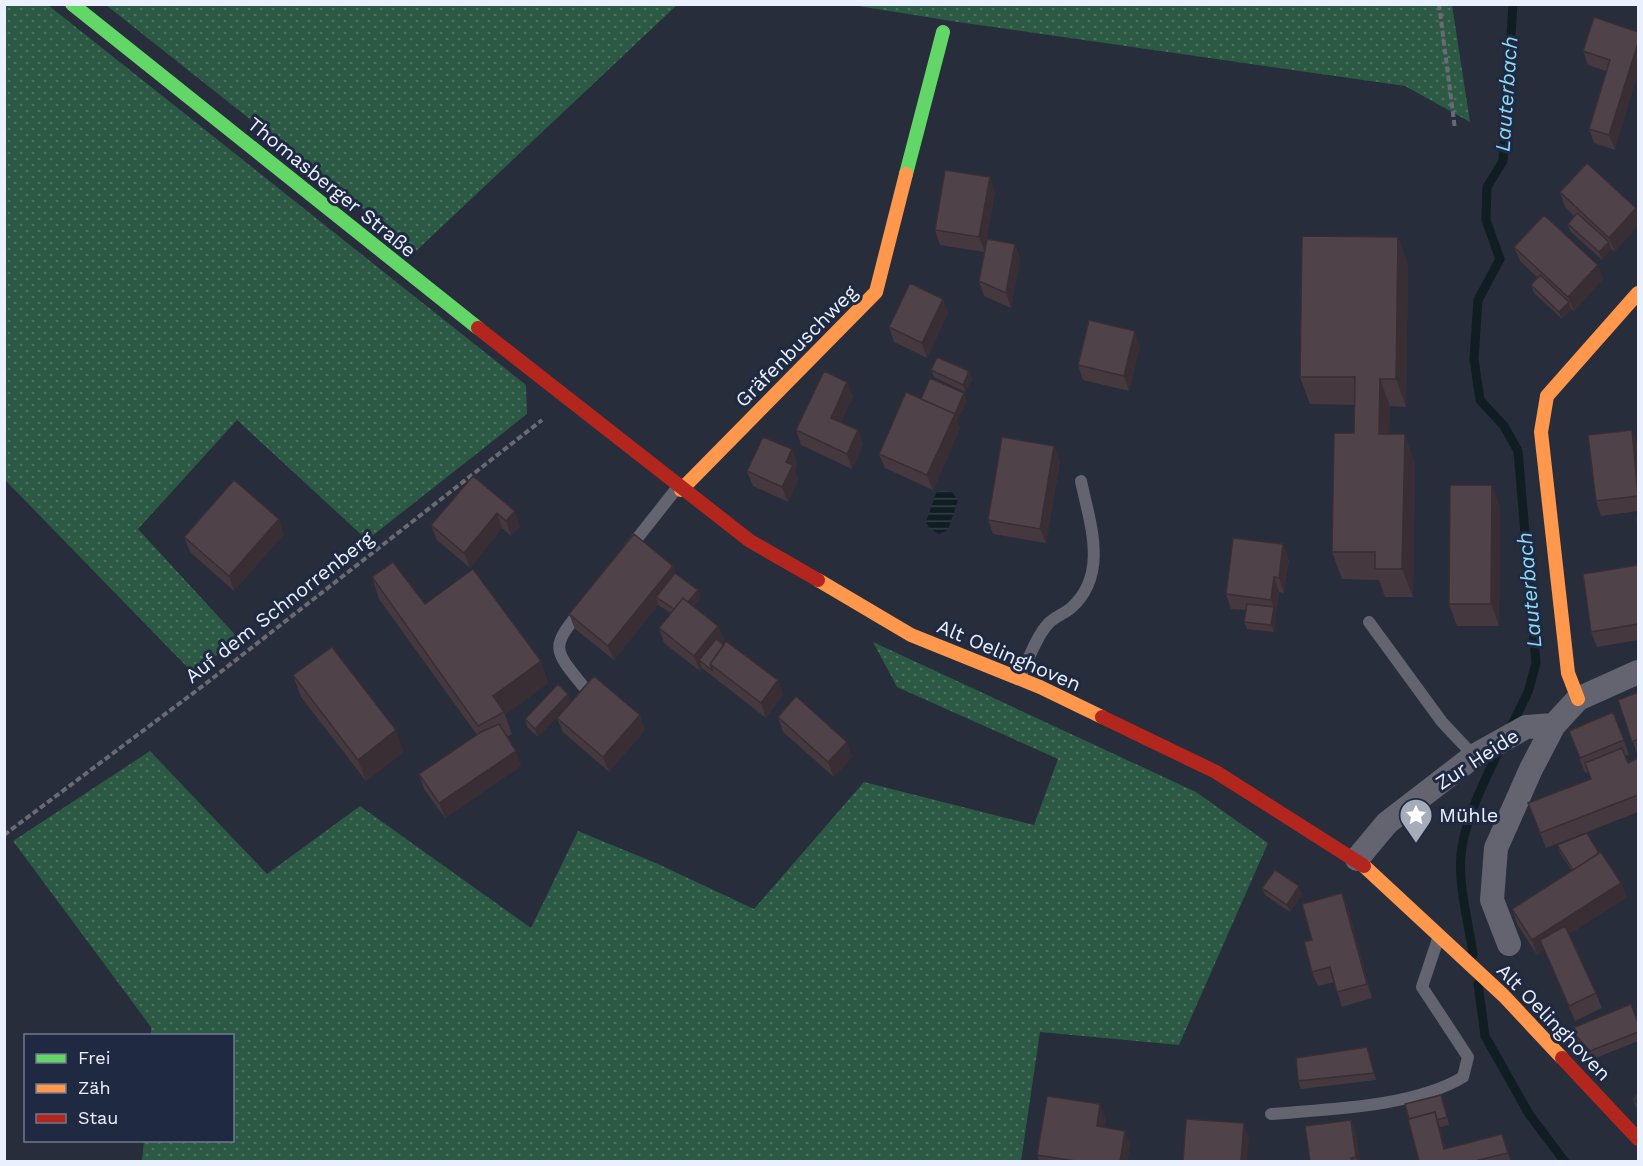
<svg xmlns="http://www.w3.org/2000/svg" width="1643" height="1166" viewBox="0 0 1643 1166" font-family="'Work Sans',sans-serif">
	<defs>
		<pattern id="grass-dots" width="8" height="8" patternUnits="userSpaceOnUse" patternTransform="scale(1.5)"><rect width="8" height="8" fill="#2c5943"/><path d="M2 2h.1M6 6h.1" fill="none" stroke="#4b715f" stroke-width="1.8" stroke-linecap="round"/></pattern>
		<pattern id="water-rules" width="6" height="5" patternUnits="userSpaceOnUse" patternTransform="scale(1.5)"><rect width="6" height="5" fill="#101e24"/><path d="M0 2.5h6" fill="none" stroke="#333f45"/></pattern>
	</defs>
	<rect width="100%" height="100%" fill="#272d3a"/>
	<path fill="url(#grass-dots)" d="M5,5H48L526,385L527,414L367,540L237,420L138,529L239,639L193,673L5,480Z
		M106,5H677L416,251Z
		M852,5H1452L1470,122L1405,86L958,22Z
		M873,642L1196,792L1268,843L1179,1045L1040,1032L1021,1161H142L144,1141L232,1140V1036L151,1035V1027L13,841L150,751L267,874L360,806L531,928L578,831L658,864L754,909L864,782L1034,825L1058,759L897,687Z"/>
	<path fill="url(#water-rules)" d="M941,490L952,492L958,500L948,530L939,534L929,528L926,522L936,493Z"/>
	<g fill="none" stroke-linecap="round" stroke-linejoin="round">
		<path stroke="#101e24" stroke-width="9" d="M1510,729L1528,692L1536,663L1518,451L1504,426L1480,400L1474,359L1478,300L1500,259L1486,220L1487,187L1503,161L1513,4
			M1473,955C1469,923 1458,887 1461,855C1464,821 1486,777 1501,747
			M1478,984L1485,1036L1529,1114L1565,1162"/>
		<path stroke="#6a6a76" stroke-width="4" stroke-dasharray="6 3" stroke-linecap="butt" d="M1439,4L1455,129
			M4,835L204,685L542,420"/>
		<path stroke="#646370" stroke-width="12" d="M628,550L677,488
			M582,609C551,647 552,648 583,686
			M1369,622L1442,722L1474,756
			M1020,677C1027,663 1037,635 1048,624C1054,617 1064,614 1071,608C1109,574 1090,524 1081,481
			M1271,1114C1328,1109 1414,1107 1463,1077L1468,1057L1422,987L1438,939"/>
		<path stroke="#646370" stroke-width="24" d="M1357,859L1387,823L1474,756L1526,727L1554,725
			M1509,944L1492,900L1496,848L1531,769L1554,725L1578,699L1638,672"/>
		<path stroke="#63d668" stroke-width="14" d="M72,4L478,328
			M906,174L943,32"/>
		<path stroke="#ff974d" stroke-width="14" d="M681,490L876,292L906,174
			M818,580L911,635L1040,687L1102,717
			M1578,699L1568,673L1541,432L1547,396L1638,293
			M1364,866L1504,996L1562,1058"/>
		<path stroke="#b3261e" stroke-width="14" d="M478,328L750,541L818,580
			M1102,717L1216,772L1364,866
			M1562,1058L1638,1139"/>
	</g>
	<path fill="#45393f" d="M1638,32L1615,150L1594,143L1589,129L1606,71L1588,65L1583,51Z
		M1587,163L1615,252L1611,249L1602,260L1570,231L1568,224L1574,216L1565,207L1560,192Z
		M995,192L986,243L1015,244L1020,259L1011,308L984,296L979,281L984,252L940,245L935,230Z
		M1398,237L1408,265L1406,407L1390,406L1389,434L1415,462L1413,597H1385L1379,580L1342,579L1332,552L1354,433L1355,405L1310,404L1300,377Z
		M1514,247L1598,265L1603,279L1574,311L1571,309L1562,319L1534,293L1531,285L1538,278L1520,261Z
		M943,299L948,313L927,358L894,342L889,327Z
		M1140,346L1129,391L1083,380L1078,365Z
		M931,370L969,371L972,379L965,392L934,377Z
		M847,382L853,397L841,422L858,430L863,445L852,469L801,445L796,430Z
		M921,399L967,400L957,422L960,429L933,490L885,468L879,454Z
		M1632,430L1637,445L1638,458V511L1601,516L1596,501Z
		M792,449L797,464L795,471L798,480L788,502L753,486L747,471Z
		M1060,461L1046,543L993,534L988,520Z
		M473,476L520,526L511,536L502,528L470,568L437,540L431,525Z
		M1500,507L1499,626H1457L1449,604Z
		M284,534L234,591L190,552L184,537Z
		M1289,559L1284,593L1279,592L1274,632L1247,629L1244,622L1246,610L1231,609L1226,594Z
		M1638,565V640L1597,647L1591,632Z
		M673,566L675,573L698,590L700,598L694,606L718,626L724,640L722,643L778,680L783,695L766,718L702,668L700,671L664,643L659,628L671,613L658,605L614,660L575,629L569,614Z
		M372,577L541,661L548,683L505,715L512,734L507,737L521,766L445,818L424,789L419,774L477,735L379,599Z
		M293,675L404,752L366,781L301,697Z
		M1638,692V756L1618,700Z
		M568,694L571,702L538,737L527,727L525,719Z
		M778,717L852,757L834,777L783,732Z
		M557,718L645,730L609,772L563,732Z
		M1569,731L1624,740L1629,755L1625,756L1628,763L1638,758V812L1546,848L1528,803L1591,779L1588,772L1585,773Z
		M1557,845L1599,853L1621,883L1626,898L1569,934L1596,993L1602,1008L1575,1021L1544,950L1537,955L1517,924L1512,909L1572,871L1560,853Z
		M1262,888L1302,894L1290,912L1265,895Z
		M1348,908L1372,998L1342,1007L1334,982L1318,986L1312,972V940Z
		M1638,1023V1041L1593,1059L1573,1036L1570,1029Z
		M1369,1054L1376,1080L1301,1089L1298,1081Z
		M1638,1093V1109L1635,1106L1633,1099Z
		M1444,1102L1449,1125L1440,1127L1445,1148L1502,1134L1511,1161H1419Z
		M1106,1119L1104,1127L1130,1145L1127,1161H1039L1037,1155Z
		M1351,1120L1356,1135L1360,1161H1310Z"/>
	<path fill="#382e33" d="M1638,43V74L1615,150L1609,135Z
		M990,177L995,192L985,252L979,237Z
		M1636,208L1638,214V226L1615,252L1609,238Z
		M1398,237L1408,265L1406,407L1396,379Z
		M1609,242L1611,250L1602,260L1599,252Z
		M1015,244L1020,259L1011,308L1006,293Z
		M1598,265L1603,279L1574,311L1568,297Z
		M943,299L948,313L927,358L922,343Z
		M1569,302L1571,310L1562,319L1559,312Z
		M1135,331L1140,346L1129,391L1124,376Z
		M969,371L972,379L965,392L963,385Z
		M1380,379L1390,406L1389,462L1379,434Z
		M847,382L853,397L836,433L831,418Z
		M964,393L967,400L957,422L960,429L933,490L927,475Z
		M858,430L863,445L852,469L847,454Z
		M1632,430L1637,445L1638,458V491Z
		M1405,434L1415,462L1413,597L1402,569Z
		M1054,446L1060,461L1046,543L1040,529Z
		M792,449L797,464L795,471L798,480L788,502L782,487L786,462Z
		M1492,485L1500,507L1499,626L1491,604Z
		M515,511L520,526L511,536L506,521Z
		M497,513L502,528L470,568L464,553Z
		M279,519L284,534L234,591L229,576Z
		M1283,544L1289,559L1284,593L1279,578Z
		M673,566L678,581L656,597L658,605L614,660L608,646Z
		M1274,577L1279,592L1274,632L1271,625L1274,607L1271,600Z
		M698,590L700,598L682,620L680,613Z
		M718,626L724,640L705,664L699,660L702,668L700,671L694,656Z
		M541,661L548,683L505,715L493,696Z
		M778,680L783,695L766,718L761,703Z
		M568,694L571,702L538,737L535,729Z
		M640,715L645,730L609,772L603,757Z
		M396,730L404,752L366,781L358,760Z
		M847,742L852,757L834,777L828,762Z
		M516,751L521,766L445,818L439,803Z
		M1621,883L1626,898L1544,950L1540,940L1544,950L1537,955L1532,940Z
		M1299,886L1302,894L1290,912L1287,905Z
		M1342,893L1348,908L1372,998L1367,984Z
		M1100,1104L1106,1119L1102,1141L1097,1126Z
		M1435,1112L1440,1127L1449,1161L1444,1149Z
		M1351,1120L1356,1135L1360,1161H1358L1356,1157Z
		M1244,1123L1249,1138L1247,1161H1241Z
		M1125,1131L1130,1145L1127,1161H1120Z
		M1502,1134L1508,1148L1511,1161L1508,1153Z"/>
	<path fill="#504249" stroke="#382e33" stroke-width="1.5" d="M1594,17L1638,32V43L1609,135L1589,129L1610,60L1583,51Z
		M1587,163L1636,208L1609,238L1560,192Z
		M945,170L990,177L979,237L935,230Z
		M1577,213L1609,242L1599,252L1568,224Z
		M1544,215L1598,265L1568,297L1514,247Z
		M1302,236L1398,237L1396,379H1380L1379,434H1405L1402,569H1375V552H1332L1334,433H1354L1355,377H1300Z
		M987,239L1015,244L1006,293L979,281Z
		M1540,275L1569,302L1559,312L1531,285Z
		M910,283L943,299L922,343L889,327Z
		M1089,320L1135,331L1124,376L1078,365Z
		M937,357L969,371L963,385L931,370Z
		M824,371L847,382L831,418L858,430L847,454L796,430Z
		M930,378L964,393L955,414L921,399Z
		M906,392L955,414L927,475L879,454Z
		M1632,430L1638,496L1596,501L1588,435Z
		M763,437L792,449L786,462L793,465L782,487L747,471Z
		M1002,437L1054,446L1040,529L988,520Z
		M473,476L515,511L506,521L497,513L464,553L431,525Z
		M234,480L279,519L229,576L184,537Z
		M1450,485H1492L1491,604H1449Z
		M1638,517V527L1636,518Z
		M634,534L673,566L608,646L569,614Z
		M1233,538L1283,544L1279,578L1274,577L1271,600L1226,594Z
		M393,562L425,604L473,569L541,661L493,696L504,712L478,726L372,577Z
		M1638,565V624L1591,632L1583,574Z
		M675,573L698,590L688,602L683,598L674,609L656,597Z
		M683,598L718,626L694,656L659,628Z
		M1247,604L1274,607L1271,625L1244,622Z
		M716,639L724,645L710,664L713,671L699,660Z
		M726,641L778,680L761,703L710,664Z
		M332,647L396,730L358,760L293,675Z
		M594,676L640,715L603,757L557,718Z
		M558,684L568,694L535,729L525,719Z
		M1638,692V739L1632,742L1618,700Z
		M796,696L847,742L828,762L778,717Z
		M1613,712L1624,740L1580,758L1569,731Z
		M499,724L516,751L439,803L419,774L481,732Z
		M1622,748L1628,763L1638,758V795L1540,833L1528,803L1591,779L1585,763Z
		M1587,833L1599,853L1573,870L1557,845Z
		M1601,852L1621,883L1532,940L1512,909Z
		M1275,870L1299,886L1287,905L1262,888Z
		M1342,893L1367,984L1337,992L1330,967L1312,972L1304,942L1312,940L1302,904Z
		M1565,926L1596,993L1569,1006L1540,940Z
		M1631,1004L1638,1023V1032L1590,1051L1570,1029Z
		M1367,1047L1374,1073L1298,1081L1296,1058Z
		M1441,1095L1447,1117L1437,1120L1435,1112L1409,1119L1405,1104Z
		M1047,1096L1100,1104L1097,1126L1125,1131L1120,1161H1076L1037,1155Z
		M1635,1096L1637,1103L1633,1099Z
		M1435,1112L1444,1149L1502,1134L1508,1153L1475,1161H1419L1408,1119Z
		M1186,1119L1244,1123L1241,1161H1183Z
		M1351,1120L1356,1157L1351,1158L1352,1161H1310L1305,1126Z"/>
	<defs>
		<g id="sight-pin" transform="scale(1.725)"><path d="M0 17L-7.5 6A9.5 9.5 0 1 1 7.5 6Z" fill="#a6acb9" stroke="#1f2a42"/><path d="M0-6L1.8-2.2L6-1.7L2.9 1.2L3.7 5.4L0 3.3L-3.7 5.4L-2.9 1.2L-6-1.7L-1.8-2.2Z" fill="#fff"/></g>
	</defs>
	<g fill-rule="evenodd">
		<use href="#sight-pin" x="1416" y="815"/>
	</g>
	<g text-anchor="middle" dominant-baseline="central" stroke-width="6" stroke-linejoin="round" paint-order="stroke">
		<g font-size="20" fill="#eaf0fd" stroke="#1f2a42">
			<text transform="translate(332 187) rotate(39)">Thomasberger Straße</text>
			<text transform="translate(796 346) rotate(-45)">Gräfenbuschweg</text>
			<text transform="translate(279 607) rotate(-38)">Auf dem Schnorrenberg</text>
			<text transform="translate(1009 655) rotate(23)">Alt Oelinghoven</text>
			<text transform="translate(1477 759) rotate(-33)">Zur Heide</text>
			<text transform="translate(1554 1022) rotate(46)">Alt Oelinghoven</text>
		</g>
		<g font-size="20" fill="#eaf0fd" stroke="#1f2a42" text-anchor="start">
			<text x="1439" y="815">Mühle</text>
		</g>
		<g font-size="21" font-style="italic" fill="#8cdbf5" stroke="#1f2a42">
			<text transform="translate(1506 94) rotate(-86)">Lauterbach</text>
			<text transform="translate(1529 590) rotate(-95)">Lauterbach</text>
		</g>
	</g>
	<rect width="1643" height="1166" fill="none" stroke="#eaf0fd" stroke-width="12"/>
	<rect x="24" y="1034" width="210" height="108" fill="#1f2a42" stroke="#70798d" stroke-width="1.5"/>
	<rect x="36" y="1054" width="30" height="9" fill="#63d668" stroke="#70798d" stroke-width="1.5"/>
	<text x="78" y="1064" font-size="18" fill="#eaf0fd">Frei</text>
	<rect x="36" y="1084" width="30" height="9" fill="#ff974d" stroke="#70798d" stroke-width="1.5"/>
	<text x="78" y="1094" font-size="18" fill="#eaf0fd">Zäh</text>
	<rect x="36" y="1114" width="30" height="9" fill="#b3261e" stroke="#70798d" stroke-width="1.5"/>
	<text x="78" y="1124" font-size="18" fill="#eaf0fd">Stau</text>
</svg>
